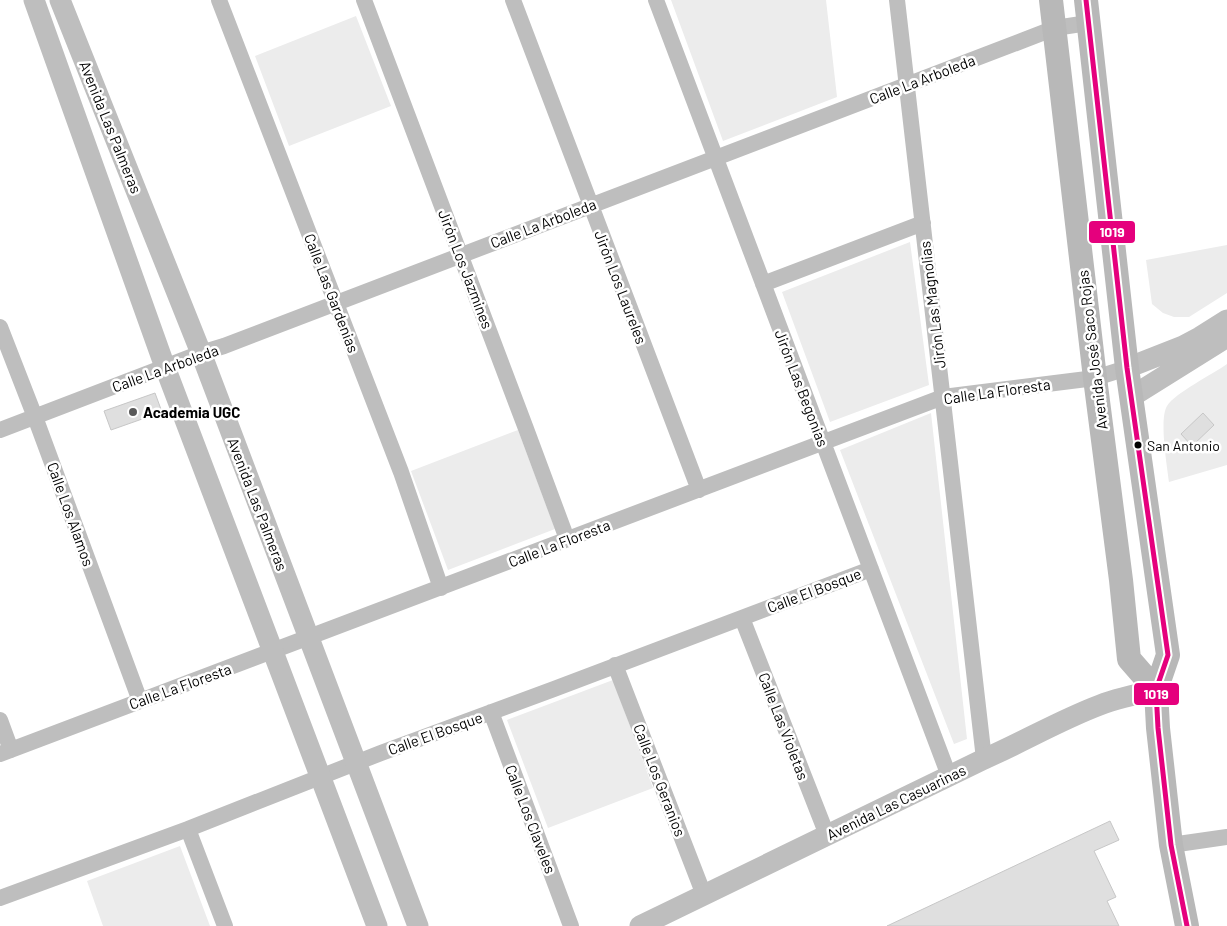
<svg xmlns="http://www.w3.org/2000/svg" width="1227" height="926" viewBox="0 0 1227 926" font-family="Barlow,sans-serif">
	<rect width="100%" height="100%" fill="#fff"/>
	<path fill="#ececec" d="M671,0H826L837,97L723,141Z
		M356,16L391,106L289,146L255,56Z
		M910,242L929,385L830,422L782,292Z
		M1227,245V293L1189,317H1174L1163,313L1152,304L1146,260Z
		M1227,364V465L1169,482C1167,465 1159,419 1167,406C1175,393 1213,374 1227,364Z
		M931,413L967,739L954,744L840,450Z
		M518,430L555,529L448,570L411,471Z
		M613,680L653,788L548,828L507,720Z
		M180,846L210,926H103L87,881Z"/>
	<path fill="#dfdfdf" stroke="#c7c7c7" d="M155,393L162,412L111,430L104,411Z
		M1203,413L1214,425L1192,446L1181,434Z
		M1110,821L1119,840L1094,851L1116,897L1107,901L1119,926H887Z"/>
	<g fill="none" stroke-linecap="round" stroke-linejoin="round">
		<path stroke="#bebebe" stroke-width="16" d="M219,0L401,472L441,588
			M364,0L525,426L567,539
			M513,0L699,490
			M656,0L949,776
			M897,0L984,759
			M763,284L923,223
			M0,327L35,417L140,701
			M0,430L201,353L224,346L1024,40L1055,28L1088,23
			M742,618L827,835
			M615,665L704,895
			M491,712L571,926
			M0,720L11,750
			M0,754L943,397L1095,378L1127,368
			M188,829L225,926
			M1171,845L1227,837
			M0,898L188,829L381,753L554,689L871,569"/>
		<path stroke="#bebebe" stroke-width="21" d="M34,0L165,367L377,926
			M60,0L201,353L418,926
			M1127,368L1183,346L1200,337L1227,320
			M1131,397L1227,337
			M640,926L984,759C1023,742 1060,720 1100,705C1118,698 1137,694 1156,690"/>
		<path stroke="#b8b8b8" stroke-width="24" d="M1051,0L1095,378L1121,580L1129,659L1156,690
			M1086,0L1127,368L1168,655L1156,690L1158,728L1171,845L1187,926"/>
		<g stroke="#fff" stroke-width="9">
			<path id="bus-1" d="M1086,0L1127,368L1168,655L1156,690L1158,728L1171,845L1187,926"/>
		</g>
		<use href="#bus-1" stroke="#e5007d" stroke-width="5"/>
	</g>
	<circle fill="#595959" stroke="#fff" stroke-width="2" cx="133" cy="412" r="5"/>
	<circle fill="#000" stroke="#fff" stroke-width="2" cx="1138" cy="445" r="4.5"/>
	<g text-anchor="middle" dominant-baseline="central" stroke-width="5" stroke-linejoin="round" paint-order="stroke">
		<g font-size="14" fill="#000" stroke="#fff" text-anchor="start">
			<text x="1147" y="445">San Antonio</text>
		</g>
		<g font-size="15" fill="#000" stroke="#fff">
			<text transform="translate(922 79) rotate(-21)">Calle La Arboleda</text>
			<text transform="translate(111 127) rotate(68)">Avenida Las Palmeras</text>
			<text transform="translate(543 223) rotate(-21)">Calle La Arboleda</text>
			<text transform="translate(466 269) rotate(69)">Jirón Los Jazmines</text>
			<text transform="translate(621 287) rotate(69)">Jirón Los Laureles</text>
			<text transform="translate(332 293) rotate(69)">Calle Las Gardenias</text>
			<text transform="translate(932 305) rotate(-97)">Jirón Las Magnolias</text>
			<text transform="translate(1092 350) rotate(-97)">Avenida José Saco Rojas</text>
			<text transform="translate(165 368) rotate(-20)">Calle La Arboleda</text>
			<text transform="translate(802 388) rotate(69)">Jirón Las Begonias</text>
			<text transform="translate(997 391) rotate(-8)">Calle La Floresta</text>
			<text transform="translate(258 504) rotate(69)">Avenida Las Palmeras</text>
			<text transform="translate(71 514) rotate(70)">Calle Los Alamos</text>
			<text transform="translate(559 543) rotate(-21)">Calle La Floresta</text>
			<text transform="translate(814 590) rotate(-21)">Calle El Bosque</text>
			<text transform="translate(180 686) rotate(-20)">Calle La Floresta</text>
			<text transform="translate(784 726) rotate(69)">Calle Las Violetas</text>
			<text transform="translate(435 733) rotate(-20)">Calle El Bosque</text>
			<text transform="translate(660 780) rotate(69)">Calle Los Geranios</text>
			<text transform="translate(896 802) rotate(-26)">Avenida Las Casuarinas</text>
			<text transform="translate(531 819) rotate(69)">Calle Los Claveles</text>
		</g>
		<g font-size="15" font-weight="bold" fill="#000" stroke="#fff" text-anchor="start">
			<text x="143" y="412">Academia UGC</text>
		</g>
	</g>
	<g stroke="#fff" stroke-width="2">
		<rect x="1088" y="220" width="48" height="24" rx="5" fill="#e5007d"/>
		<rect x="1133" y="682" width="47" height="24" rx="5" fill="#e5007d"/>
	</g>
	<g font-size="14" text-anchor="middle" font-weight="bold" fill="#fff">
		<text x="1112" y="237">1019</text>
		<text x="1156" y="699">1019</text>
	</g>
</svg>
